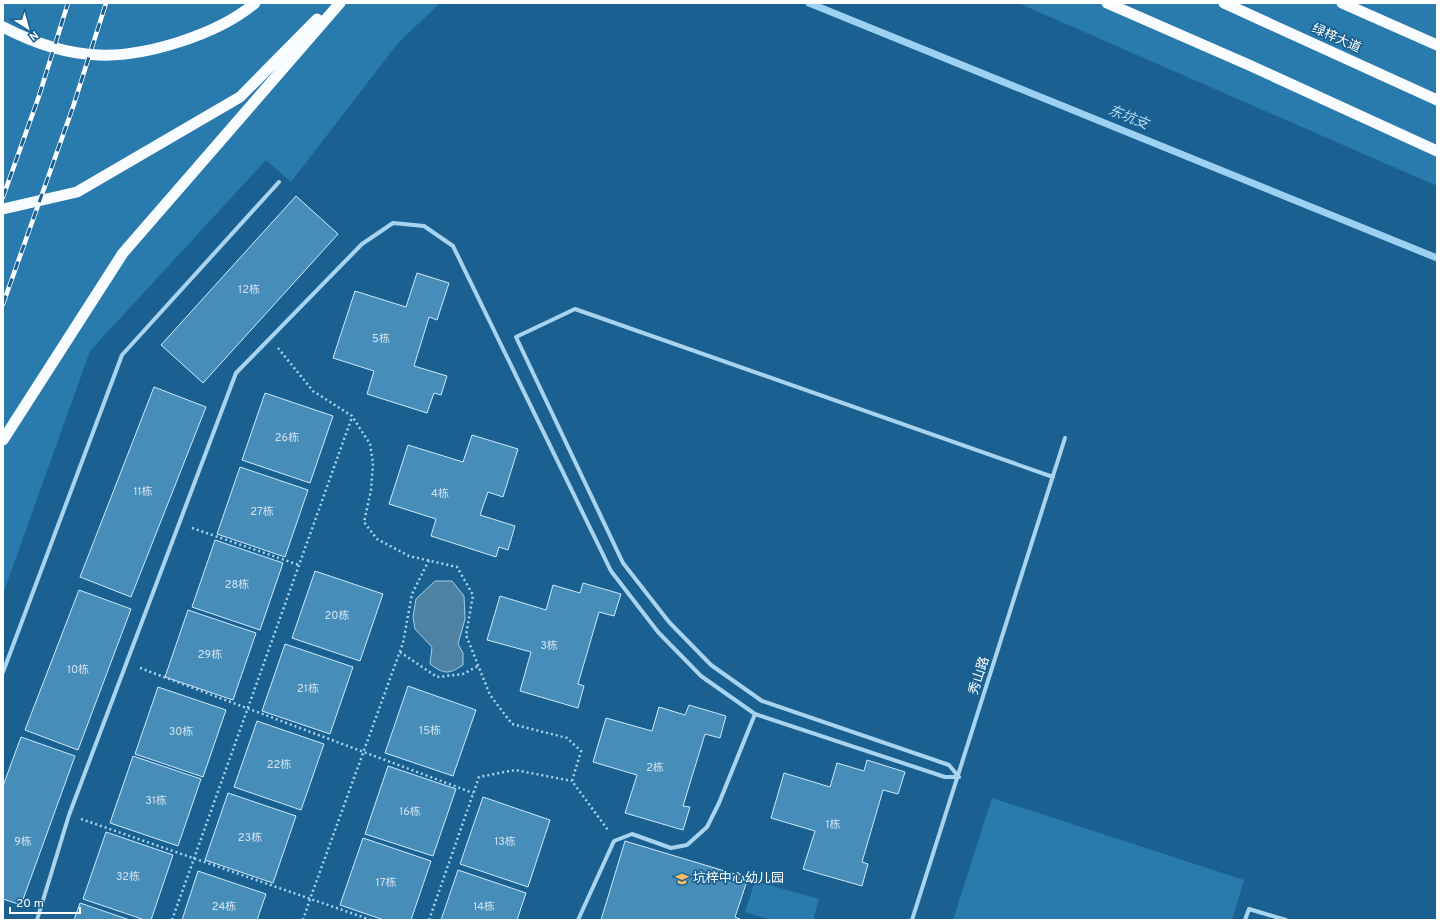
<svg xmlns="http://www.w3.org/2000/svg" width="1440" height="923" viewBox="0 0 1440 923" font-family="Overpass,'Noto Sans SC',sans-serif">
	<rect width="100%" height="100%" fill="#1a6191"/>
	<path fill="#2a7bad" d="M3,3H440L398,43L291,182L266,160L90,351L3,594Z
		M1018,3H1437V186Z
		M992,798L1244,880L1232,920H953Z
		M755,881L819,899L813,920H772L745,912Z"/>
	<path fill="#4f81a2" stroke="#9cd1f1" d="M435,581H452L464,596L465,619L458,644L463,653V665C448,675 444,674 430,664L432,647L415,629L413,617L416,599Z"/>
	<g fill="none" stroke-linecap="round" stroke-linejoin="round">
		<path stroke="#9cd1f1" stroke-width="7" d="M809,3L1437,258"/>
	</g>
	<path fill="#478dba" stroke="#cfeafb" d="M296,196L338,234L203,383L161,345Z
		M417,273L449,283L437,320L429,317L414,366L447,376L441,395L434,393L427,413L367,394L374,371L333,358L355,291L406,307Z
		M154,387L206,407L131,597L80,577Z
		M265,393L333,416L310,483L242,460Z
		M472,435L518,449L503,497L488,492L480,515L515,526L508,550L499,547L496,557L431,536L436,519L389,504L408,445L463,462Z
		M240,467L308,490L285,557L217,534Z
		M215,540L283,563L260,630L192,607Z
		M315,571L383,594L360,661L292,638Z
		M583,583L621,594L614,616L599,612L578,684L584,686L578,708L520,691L531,652L487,640L500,596L546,610L553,585L580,593Z
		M79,590L131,609L78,750L25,730Z
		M188,610L256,633L233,700L165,677Z
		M285,644L353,667L330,734L262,711Z
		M408,686L476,710L453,776L385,753Z
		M158,687L226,710L203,777L135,754Z
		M689,705L726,716L720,738L705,734L683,806L690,807L683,830L625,813L637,775L593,762L606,718L652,731L659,707L685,715Z
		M257,721L324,744L301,810L234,787Z
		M21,737L75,756L21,905L3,899V786Z
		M133,756L201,779L178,846L110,823Z
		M867,760L905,772L898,794L883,790L862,862L868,864L862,886L803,869L815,831L771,818L784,773L830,787L837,763L864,771Z
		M388,766L456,789L433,856L365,834Z
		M228,793L296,816L273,883L205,860Z
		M483,797L550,820L528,887L460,864Z
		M106,832L173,855L151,920H145L83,899Z
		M363,838L431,861L411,920H384L340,905Z
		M625,841L748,878L735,917L742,920H601Z
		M458,870L526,893L517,920H441Z
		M198,871L266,894L257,920H182Z
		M80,903L130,920H74Z"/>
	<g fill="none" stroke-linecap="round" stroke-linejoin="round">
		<path stroke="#a9d4ef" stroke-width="2.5" stroke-dasharray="2 3" stroke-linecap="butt" d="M278,348L313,391L352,416L370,444L373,463L371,490L364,522L377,539L409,556L457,567L473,595L466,635L490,695L512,724L567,738L581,751L572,781L608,830
			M192,528L299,565
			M400,652L437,677L463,674L478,666
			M140,668L473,793
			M81,819L371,920
			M172,920L352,417
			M303,920L310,899L403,643L412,594L429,560
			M429,920L479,777L515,770L572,781"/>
		<path stroke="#a9d4ef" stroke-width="4" d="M3,672L122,355L279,182
			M959,777L949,765L762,701L711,665L669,622L623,563L516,337L575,309L1053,477
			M37,920L69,815L236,373L362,244L393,223L424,226L453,246L611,571L658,632L701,676L755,714L945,777H959
			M578,920L614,841L632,834L671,848L687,845L707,827L719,803L755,714
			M912,920L1065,438
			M1245,920L1249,909L1286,920"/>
		<path stroke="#f8fcff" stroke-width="11" d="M1107,3L1249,65L1437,151
			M1224,3L1437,100
			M1342,3L1437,45
			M3,27C32,42 66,54 99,55C146,57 219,34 255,3
			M3,209L77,192L240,97L317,19
			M3,440L123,253L340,3"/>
		<g stroke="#fff" stroke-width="4.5">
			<path id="rail" d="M3,197L39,96L68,3
				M3,304L73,107L106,3"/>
		</g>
		<use href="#rail" stroke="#1a6191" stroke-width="3" stroke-dasharray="9" stroke-linecap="butt"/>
	</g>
	<defs>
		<g id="school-bare" transform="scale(1.08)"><path d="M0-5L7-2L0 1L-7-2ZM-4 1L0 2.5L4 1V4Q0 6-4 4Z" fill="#ffba67" stroke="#1a6191" stroke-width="2.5" paint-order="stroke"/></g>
	</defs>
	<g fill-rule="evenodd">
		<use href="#school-bare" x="682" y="879"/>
	</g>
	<g text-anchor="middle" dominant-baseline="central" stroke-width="3.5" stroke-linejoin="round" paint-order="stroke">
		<g font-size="11" fill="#d1e2ee">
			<text x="249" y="290">12栋</text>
			<text x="381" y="339">5栋</text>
			<text x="287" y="438">26栋</text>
			<text x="143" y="492">11栋</text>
			<text x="440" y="494">4栋</text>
			<text x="262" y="512">27栋</text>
			<text x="237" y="585">28栋</text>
			<text x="337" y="616">20栋</text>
			<text x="549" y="646">3栋</text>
			<text x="210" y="655">29栋</text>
			<text x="78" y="670">10栋</text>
			<text x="308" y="689">21栋</text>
			<text x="430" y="731">15栋</text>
			<text x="181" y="732">30栋</text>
			<text x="279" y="765">22栋</text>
			<text x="655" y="768">2栋</text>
			<text x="156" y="801">31栋</text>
			<text x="410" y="812">16栋</text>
			<text x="833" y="825">1栋</text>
			<text x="250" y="838">23栋</text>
			<text x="23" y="842">9栋</text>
			<text x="505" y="842">13栋</text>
			<text x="128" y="877">32栋</text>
			<text x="386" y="883">17栋</text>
			<text x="224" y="907">24栋</text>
			<text x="484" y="907">14栋</text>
		</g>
		<g font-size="13" fill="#fff" stroke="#1a6191">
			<text transform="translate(1336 39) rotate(24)">绿梓大道</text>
			<text transform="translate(980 676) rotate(-72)">秀山路</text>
		</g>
		<g font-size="13" fill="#fff" stroke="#1a6191" text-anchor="start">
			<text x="693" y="879">坑梓中心幼儿园</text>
		</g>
		<g font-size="14" font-style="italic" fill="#b5ddf6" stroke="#1a6191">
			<text transform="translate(1128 118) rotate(22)">东坑支</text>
		</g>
	</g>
	<rect width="1440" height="923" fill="none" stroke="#ffffff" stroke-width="8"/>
	<g transform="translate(28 28) rotate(143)" stroke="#1a6191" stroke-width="3" paint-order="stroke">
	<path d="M0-3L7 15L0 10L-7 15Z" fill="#ffffff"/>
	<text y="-6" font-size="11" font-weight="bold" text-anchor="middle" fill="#ffffff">N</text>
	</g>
	<path d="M10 907v6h70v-6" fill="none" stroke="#ffffff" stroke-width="2"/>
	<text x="16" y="907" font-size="12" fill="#ffffff" stroke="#1a6191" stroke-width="3" paint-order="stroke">20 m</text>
</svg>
